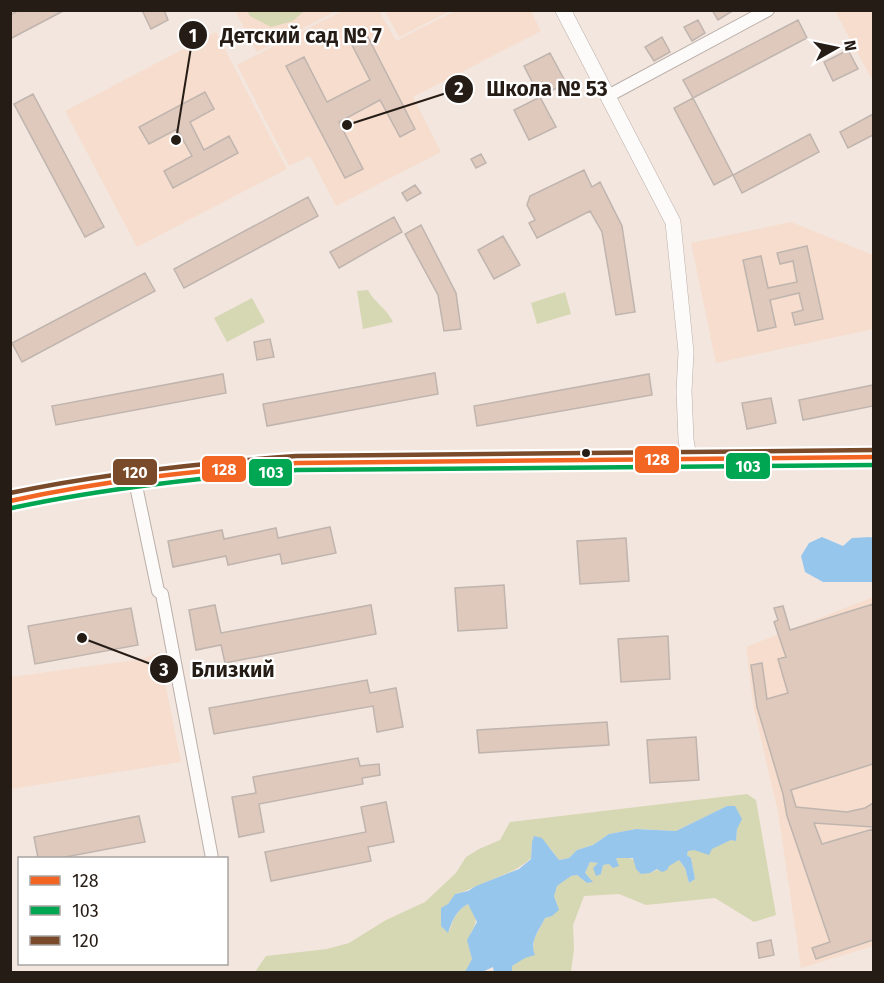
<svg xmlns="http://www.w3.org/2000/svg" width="884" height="983" viewBox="0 0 884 983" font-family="'Fira Sans',sans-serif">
	<rect width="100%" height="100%" fill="#f3e6de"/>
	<path fill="#f6ddcd" d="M235,11H336L257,52Z
		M342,11H379L396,41L455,11H531L541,31L413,97L441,152L336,206L310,156L289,166L237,65Z
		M385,11H450L399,37Z
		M835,11H873V77L871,78Z
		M216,32L287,169L137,247L65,111Z
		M791,222L873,255V329L716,363L691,243Z
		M873,597V946L801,968L778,812L754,709L746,647Z
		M159,652L181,762L11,789V677L142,659Z"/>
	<path fill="#d6d7b3" d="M247,11H304L293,21L271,27L250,16Z
		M368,290C375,304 386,307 393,322L363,329L357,291Z
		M565,292L571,314L537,324L531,303Z
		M252,298L265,322L227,342L214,318Z
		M747,794L756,800L776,915L754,922L715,898L646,905L619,894L584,896L573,925L574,949L571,972H512V966L533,950L534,939L545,918L552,916L557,904L554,896L556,886L571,876L577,875L587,883L592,882L585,873L590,862L598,863L601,874L603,865L609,864L618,866L616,858C634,856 638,862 650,873L679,860L685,868L689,883L695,879L691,858L687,855L688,850L711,849L731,840H736L737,829L727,806L676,831L636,829L609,834L593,845L577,850L569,858L559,860L550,848L532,842L531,858C515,873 496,877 477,886C469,889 464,892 455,894L448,904L449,932C453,920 456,910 468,904C480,924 476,920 468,940L472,959L466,972H255L266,956L327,949L349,943L386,920L425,902L456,873L466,857L479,849L500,840L510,822Z"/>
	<path fill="#97c6ed" d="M822,537L843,546L852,538L871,537L873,539V582H823L805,572L801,556L809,543Z
		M727,806H735L742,819L737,829L736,841L731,840L712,849L709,855L694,850L688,851L687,855L691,858L695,879L689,883L685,868L679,860L669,866L667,870L662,872L657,869L650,873L641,874L636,869L633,858H616L619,866L613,868L609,864L603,865L601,874L596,876L593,868L598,863L590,862L585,873L593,882L587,883L577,875L571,876L557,886L554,896L559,910L552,916L545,918C539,931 529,941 535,955L525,958L512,966V972H494L493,967L482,972H465L472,959L467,940L477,922L468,904C456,910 452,921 448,933L441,926V908L448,904L455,894L468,891L476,886L519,869L531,859L532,842L534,836L542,838L559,860L569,858L577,850L593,845L609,834L636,829L676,831Z"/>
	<path fill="#dec9bc" stroke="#bfb4ae" stroke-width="1.5" d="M19,10H65L10,39V15Z
		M142,10H164L168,20L151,29Z
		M712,10H734L718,20Z
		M698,20L705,33L692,41L684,27Z
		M798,20L807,38L693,98L683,80Z
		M368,37L415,129L400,137L380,100L339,122L363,169L345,178L286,66L304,57L327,102L370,80L352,45Z
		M662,37L670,52L654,61L645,47Z
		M848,50L858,69L833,81L824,62Z
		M550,53L566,83L540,97L524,66Z
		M205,92L214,109L190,122L204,150L229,136L238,153L173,188L164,171L192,156L177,129L149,144L139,127Z
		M33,94L104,227L85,237L14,104Z
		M540,97L556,127L529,140L514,110Z
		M693,98L733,175L714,185L674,108Z
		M873,114V135L848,148L840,132Z
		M810,134L819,152L742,193L733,175Z
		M481,154L486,163L476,168L471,159Z
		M584,170L592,187L600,182L622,226L635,312L616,315L602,232L590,211L537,238L529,223L535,220L527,205L530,196Z
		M415,185L421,193L407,201L402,193Z
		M308,197L318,216L184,288L174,269Z
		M394,217L402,232L339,268L330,252Z
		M421,225L456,293L461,329L444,331L438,295L405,234Z
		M503,236L520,265L494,279L478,250Z
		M807,246L823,319L795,325L792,313L803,310L799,293L770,300L776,327L758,331L743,260L761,256L768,288L797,282L793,261L780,264L777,253Z
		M145,273L155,291L22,362L12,343Z
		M270,339L274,357L257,360L254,342Z
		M435,373L438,394L267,426L263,404Z
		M223,374L226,393L56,425L52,406Z
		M649,374L652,395L477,426L474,406Z
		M873,385V406L803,420L799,400Z
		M771,398L776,423L747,429L742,403Z
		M330,527L336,553L282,564L280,554L228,565L226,556L173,567L168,541L222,530L224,539L276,528L278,538Z
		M626,538L629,581L580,584L577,541Z
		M504,585L507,628L458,631L455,588Z
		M873,604V764L791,790L796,807L847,812L865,808L873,803V827L814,823L822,844L873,829V940L816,959L812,948L830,942L787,816L783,794L757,707L751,665L762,663L767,699L788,693L778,659L786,657L774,622L778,620L774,608L783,606L790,630Z
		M215,605L221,633L371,605L376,634L225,663L221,645L196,650L189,610Z
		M131,608L138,645L35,664L28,626Z
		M668,636L670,679L621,682L618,639Z
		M367,680L370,693L396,688L403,727L377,732L373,706L214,734L209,708Z
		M607,722L609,745L479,753L477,730Z
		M696,737L699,780L650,783L647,740Z
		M358,758L360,766L379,764L380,775L362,778L363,784L259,804L264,832L239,837L232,797L256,793L253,777Z
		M386,802L394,842L368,847L371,861L271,881L265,852L366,832L361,807Z
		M139,816L145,842L60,858H38L34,837Z
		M771,940L774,955L759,958L757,943Z"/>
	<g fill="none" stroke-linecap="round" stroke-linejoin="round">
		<g stroke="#baafa9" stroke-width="14">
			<path id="minor" d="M608,96L768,10
				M135,481L158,591L162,594L212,858"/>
		</g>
		<g stroke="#baafa9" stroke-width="16">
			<path id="tertiary" d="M563,10L673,222L686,352L684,391L686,440L689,457
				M10,501L51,492L205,470L297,463L874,457"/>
		</g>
		<use href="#minor" stroke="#fdfbfa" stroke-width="12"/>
		<use href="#tertiary" stroke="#fdfbfa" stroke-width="15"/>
		<g stroke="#fff" stroke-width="9">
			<path id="bus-1" d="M10,501C105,480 201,470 297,463L874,457"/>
		</g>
		<g stroke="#fff" stroke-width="9">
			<path id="bus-2" d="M12,508C105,488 202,478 297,470L874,465"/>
		</g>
		<g stroke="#fff" stroke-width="9">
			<path id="bus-3" d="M10,493C104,473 201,463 296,456L874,450"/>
		</g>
		<use href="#bus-1" stroke="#f26522" stroke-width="4.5"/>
		<use href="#bus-2" stroke="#00a651" stroke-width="4.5"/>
		<use href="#bus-3" stroke="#7a4b2a" stroke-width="4.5"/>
	</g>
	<circle fill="#261c16" stroke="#fff" stroke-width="2" cx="586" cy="453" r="5"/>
	<path fill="none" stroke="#261c16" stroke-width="2" d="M176 140L193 35M347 125L459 89M82 638L164 669"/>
	<g fill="#261c16" stroke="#fff" stroke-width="2">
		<circle cx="176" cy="140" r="6"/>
		<circle cx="347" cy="125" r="6"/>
		<circle cx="82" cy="638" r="6"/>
		<circle cx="193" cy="35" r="15"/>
		<circle cx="459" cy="89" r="15"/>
		<circle cx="164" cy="669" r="15"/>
	</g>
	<g font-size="18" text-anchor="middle" font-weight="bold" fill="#fff">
		<text x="193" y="42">1</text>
		<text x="459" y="95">2</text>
		<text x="164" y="676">3</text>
	</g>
	<g font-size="21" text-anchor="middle" font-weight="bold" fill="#261c16" stroke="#fff" stroke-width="4.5" stroke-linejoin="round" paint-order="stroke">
		<text x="301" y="43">Детский сад № 7</text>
		<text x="547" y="96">Школа № 53</text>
		<text x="233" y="677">Близкий</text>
	</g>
	<g stroke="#fff" stroke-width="2">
		<rect x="634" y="445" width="46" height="29" rx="6" fill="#f26522"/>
		<rect x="725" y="452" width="46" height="28" rx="6" fill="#00a651"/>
		<rect x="201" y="455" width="46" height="28" rx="6" fill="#f26522"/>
		<rect x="112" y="458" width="46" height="28" rx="6" fill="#7a4b2a"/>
		<rect x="248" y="458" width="45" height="29" rx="6" fill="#00a651"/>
	</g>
	<g font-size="16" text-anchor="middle" font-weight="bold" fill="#fff">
		<text x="657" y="465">128</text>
		<text x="748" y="472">103</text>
		<text x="224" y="475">128</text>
		<text x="135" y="478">120</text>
		<text x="271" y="478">103</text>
	</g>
	<rect width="884" height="983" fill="none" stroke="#261c16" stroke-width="24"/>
	<rect x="18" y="857" width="210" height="108" fill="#ffffff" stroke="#a8a4a2" stroke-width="1.5"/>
	<rect x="30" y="876" width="30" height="9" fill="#f26522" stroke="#a8a4a2" stroke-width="1.5"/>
	<text x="72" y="887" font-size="18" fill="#261c16">128</text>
	<rect x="30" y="906" width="30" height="9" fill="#00a651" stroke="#a8a4a2" stroke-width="1.5"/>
	<text x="72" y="917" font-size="18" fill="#261c16">103</text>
	<rect x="30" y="936" width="30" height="9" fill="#7a4b2a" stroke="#a8a4a2" stroke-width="1.5"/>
	<text x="72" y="947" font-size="18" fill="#261c16">120</text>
	<g transform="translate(836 48) rotate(81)" stroke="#ffffff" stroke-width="4.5" paint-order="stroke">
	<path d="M0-4.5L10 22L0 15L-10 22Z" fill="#261c16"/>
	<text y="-9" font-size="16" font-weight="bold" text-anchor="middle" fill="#261c16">N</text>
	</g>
</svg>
